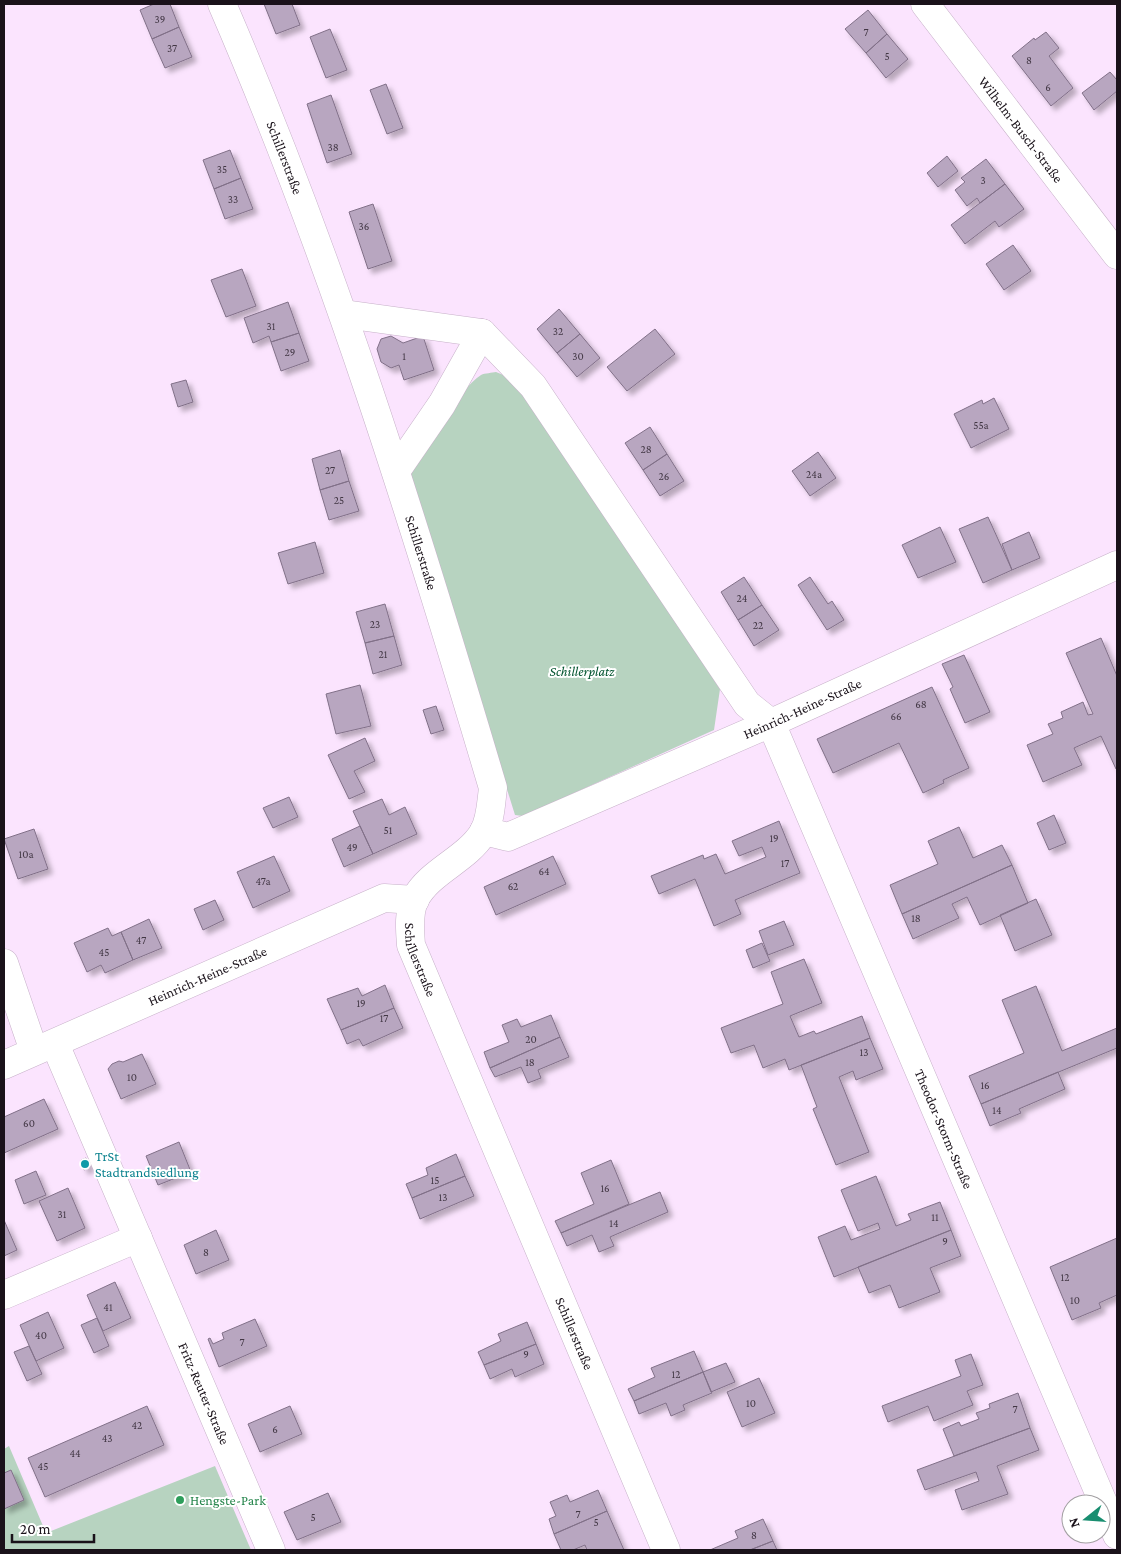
<svg xmlns="http://www.w3.org/2000/svg" width="1121" height="1554" viewBox="0 0 1121 1554" font-family="'Crimson Pro',serif">
	<defs>
		<filter id="shadow"><feDropShadow dx="4.5" dy="4.5" stdDeviation="2.5" flood-color="#0004"/></filter>
	</defs>
	<rect width="100%" height="100%" fill="#fbe4fe"/>
	<path fill="#b7d3c0" d="M496,372L513,379L526,393L720,689L714,730L523,816L515,815L408,472C424,448 458,390 481,375C485,373 492,373 496,372Z
		M9,1446L46,1533L215,1466L251,1550H4V1449Z"/>
	<path fill="#b8a6c0" stroke="#817088" filter="url(#shadow)" d="M154,4H170L179,27L152,39L140,10Z
		M264,4H292L300,25L276,34Z
		M868,10L887,34L866,53L845,29Z
		M179,27L192,57L165,68L152,39Z
		M330,29L347,70L326,78L310,37Z
		M1046,32L1059,48L1049,56L1073,88L1051,106L1012,56L1034,38L1035,40Z
		M887,34L908,59L886,78L866,53Z
		M1110,72L1117,80V91L1094,110L1082,93Z
		M386,84L403,128L387,134L370,90Z
		M331,95L352,154L327,163L307,104Z
		M230,150L241,178L214,189L203,160Z
		M947,156L958,171L938,187L927,173Z
		M986,159L1005,184L980,203L977,198L967,206L955,190L965,182L961,178Z
		M241,178L253,209L225,219L214,189Z
		M1005,184L1024,209L999,227L995,221L965,244L951,225Z
		M373,204L392,261L368,269L349,212Z
		M1013,245L1031,271L1004,290L986,264Z
		M242,269L256,306L226,317L211,280Z
		M288,302L299,333L271,342L269,336L253,343L244,318Z
		M559,309L580,334L557,353L537,329Z
		M655,329L675,354L627,391L607,367Z
		M299,333L309,361L281,371L271,342Z
		M580,334L600,358L577,377L557,353Z
		M391,336L403,343L423,336L434,370L404,380L399,365L391,368L381,362L377,349L381,339Z
		M186,380L193,402L178,407L171,384Z
		M994,398L1009,429L971,448L954,414L982,400L983,404Z
		M650,427L667,454L643,470L625,443Z
		M340,450L349,481L320,490L312,459Z
		M818,452L836,478L810,496L792,471Z
		M667,454L684,481L660,496L643,470Z
		M349,481L359,511L329,520L320,490Z
		M988,517L1012,570L983,583L959,529Z
		M940,527L956,562L918,578L902,545Z
		M1029,532L1040,558L1012,570L1002,544Z
		M315,542L324,573L288,584L278,553Z
		M744,577L762,605L738,620L721,592Z
		M810,577L828,604L832,601L844,620L827,630L798,585Z
		M385,604L394,636L365,643L356,612Z
		M762,605L779,630L754,646L738,620Z
		M394,636L402,665L373,674L365,643Z
		M1101,638L1117,676V769H1116L1101,736L1074,748L1082,765L1043,782L1027,745L1053,734L1048,724L1063,718L1061,712L1083,702L1088,715L1093,714L1066,653Z
		M964,655L990,712L965,723L950,689L953,687L942,664Z
		M360,685L371,726L336,734L326,694Z
		M932,687L969,768L943,780L944,783L923,793L899,743L833,773L817,739Z
		M436,706L444,730L431,734L423,710Z
		M365,738L375,761L354,771L365,792L349,799L328,755Z
		M289,797L298,817L273,828L263,808Z
		M382,799L389,815L405,807L417,834L373,854L353,811Z
		M1054,815L1066,843L1049,850L1037,823Z
		M779,821L800,873L735,900L741,914L714,926L695,879L659,894L651,876L703,855L704,859L716,854L725,874L766,857L762,847L739,856L732,841Z
		M360,826L373,854L344,867L332,839Z
		M959,827L973,858L1002,845L1012,865L902,914L890,885L938,864L928,841Z
		M34,829L48,869L18,879L4,839Z
		M274,856L290,891L253,908L237,872Z
		M553,856L566,884L496,915L484,887Z
		M1012,865L1028,903L980,925L967,897L952,904L959,918L913,939L902,914Z
		M1036,899L1052,935L1015,951L1000,915Z
		M215,900L224,920L203,930L194,909Z
		M149,919L162,948L133,960L121,932Z
		M784,921L794,945L768,955L759,931Z
		M108,928L112,936L121,932L133,960L105,973L101,965L87,972L74,943Z
		M762,943L770,961L753,968L746,950Z
		M804,959L822,1003L790,1016L799,1037L814,1031L816,1034L862,1016L870,1038L789,1070L785,1059L763,1068L754,1045L731,1053L721,1028L783,1004L771,972Z
		M385,985L394,1008L341,1030L327,999L358,988L362,996Z
		M1036,986L1062,1051L1117,1028V1048L981,1104L969,1076L1024,1053L1002,1000Z
		M394,1008L403,1028L363,1046L359,1039L347,1044L341,1030Z
		M551,1015L560,1037L490,1068L484,1052L509,1042L502,1025L517,1019L521,1027Z
		M560,1037L569,1057L538,1070L541,1078L528,1083L521,1067L495,1077L490,1068Z
		M870,1038L883,1069L856,1080L853,1071L839,1077L869,1152L836,1165L813,1109L817,1107L801,1065Z
		M142,1054L156,1084L121,1099L108,1069L112,1064L119,1061L123,1062Z
		M1058,1072L1065,1089L1019,1109L1021,1113L990,1126L981,1104Z
		M44,1099L58,1129L4,1153V1117Z
		M179,1142L191,1172L158,1185L146,1156Z
		M456,1154L465,1176L412,1198L406,1184L428,1175L426,1168Z
		M86,1158L90,1167L84,1170L81,1160Z
		M611,1160L629,1204L561,1233L555,1221L594,1204L581,1173Z
		M36,1171L46,1195L24,1204L15,1180Z
		M465,1176L474,1196L420,1219L412,1198Z
		M876,1176L896,1226L911,1220L908,1214L940,1202L951,1230L834,1277L818,1237L845,1226L851,1240L880,1229L878,1223L858,1231L841,1190Z
		M68,1188L85,1228L57,1241L39,1201Z
		M660,1192L668,1212L610,1237L614,1246L599,1252L592,1235L567,1246L561,1233Z
		M4,1220L17,1250L4,1256Z
		M216,1230L229,1260L196,1274L184,1245Z
		M951,1230L961,1256L930,1268L940,1292L899,1308L890,1285L869,1293L858,1267Z
		M1117,1238V1295L1099,1303L1101,1308L1072,1320L1050,1267Z
		M115,1282L131,1318L103,1331L87,1295Z
		M48,1312L64,1348L36,1361L20,1325Z
		M97,1318L109,1346L94,1353L81,1325Z
		M255,1319L267,1346L219,1367L208,1339L210,1338L213,1344L224,1339L222,1333Z
		M527,1322L536,1344L484,1365L478,1352L501,1341L498,1334Z
		M536,1344L544,1364L515,1377L512,1369L490,1379L484,1365Z
		M29,1346L42,1374L27,1381L14,1352Z
		M694,1351L703,1372L634,1401L628,1389L655,1377L651,1368Z
		M971,1354L983,1385L967,1391L973,1405L934,1421L928,1406L888,1422L882,1406L961,1376L955,1360Z
		M726,1363L735,1382L711,1392L703,1372Z
		M703,1372L712,1393L683,1405L685,1410L671,1416L666,1403L639,1414L634,1401Z
		M759,1378L775,1413L742,1427L727,1392Z
		M1018,1393L1030,1428L954,1456L943,1429L959,1422L961,1426L979,1419L976,1413L990,1408L989,1404Z
		M147,1406L164,1445L45,1497L28,1458Z
		M290,1406L302,1434L260,1452L248,1424Z
		M1030,1428L1039,1450L997,1466L1008,1494L962,1510L955,1490L979,1481L976,1472L925,1490L917,1470Z
		M11,1470L24,1500L4,1509V1473Z
		M598,1490L607,1511L554,1534L549,1519L556,1516L550,1502L567,1495L570,1502Z
		M328,1493L341,1522L297,1540L284,1512Z
		M607,1511L624,1550H587L585,1545L573,1550H561L554,1534Z
		M763,1519L773,1541L750,1550H710L738,1538L735,1531Z
		M773,1541L777,1550H750Z"/>
	<g fill="none" stroke-linecap="round" stroke-linejoin="round">
		<g stroke="#c7b1c9" stroke-width="29">
			<g id="street">
				<path id="s1" d="M925,4L1117,255"/>
				<path id="s2" d="M344,314L482,333L533,386L747,704L771,723L1117,1535"/>
				<path d="M396,471L442,404L482,333"/>
				<path id="s3" d="M484,831L508,837L771,723L1117,565"/>
				<path d="M4,963L34,1051"/>
				<path id="s4" d="M55,1044L271,1550"/>
				<path id="s5" d="M4,1065L384,898L415,900"/>
				<path d="M4,1295L138,1238"/>
			</g>
		</g>
		<g stroke="#c7b1c9" stroke-width="29">
			<g id="secondary">
				<path id="s6" d="M222,4C332,258 414,522 493,788C491,802 491,820 483,833C466,860 430,871 415,899C408,912 410,931 411,945L666,1550"/>
			</g>
		</g>
		<use href="#street" stroke="#fff" stroke-width="28"/>
		<use href="#secondary" stroke="#fff" stroke-width="28"/>
	</g>
	<circle fill="#0f9aa8" stroke="#fff" stroke-width="2" cx="85" cy="1164" r="5"/>
	<circle fill="#2e9e5b" stroke="#fff" stroke-width="2" cx="180" cy="1500" r="5"/>
	<g text-anchor="middle" dominant-baseline="central" stroke-width="4" stroke-linejoin="round" paint-order="stroke">
		<g font-size="11" fill="#423744">
			<text x="160" y="19">39</text>
			<text x="866" y="32">7</text>
			<text x="172" y="48">37</text>
			<text x="887" y="56">5</text>
			<text x="1029" y="60">8</text>
			<text x="1048" y="87">6</text>
			<text x="333" y="147">38</text>
			<text x="222" y="169">35</text>
			<text x="983" y="180">3</text>
			<text x="233" y="199">33</text>
			<text x="364" y="226">36</text>
			<text x="271" y="326">31</text>
			<text x="558" y="331">32</text>
			<text x="290" y="352">29</text>
			<text x="404" y="356">1</text>
			<text x="578" y="356">30</text>
			<text x="981" y="425">55a</text>
			<text x="646" y="449">28</text>
			<text x="330" y="470">27</text>
			<text x="814" y="474">24a</text>
			<text x="664" y="476">26</text>
			<text x="339" y="500">25</text>
			<text x="742" y="598">24</text>
			<text x="375" y="624">23</text>
			<text x="758" y="625">22</text>
			<text x="383" y="654">21</text>
			<text x="921" y="704">68</text>
			<text x="896" y="716">66</text>
			<text x="388" y="830">51</text>
			<text x="774" y="838">19</text>
			<text x="352" y="847">49</text>
			<text x="26" y="854">10a</text>
			<text x="785" y="863">17</text>
			<text x="544" y="871">64</text>
			<text x="263" y="881">47a</text>
			<text x="513" y="886">62</text>
			<text x="916" y="918">18</text>
			<text x="141" y="940">47</text>
			<text x="104" y="952">45</text>
			<text x="361" y="1003">19</text>
			<text x="384" y="1018">17</text>
			<text x="531" y="1039">20</text>
			<text x="864" y="1052">13</text>
			<text x="530" y="1062">18</text>
			<text x="132" y="1077">10</text>
			<text x="985" y="1085">16</text>
			<text x="997" y="1110">14</text>
			<text x="29" y="1123">60</text>
			<text x="435" y="1180">15</text>
			<text x="605" y="1188">16</text>
			<text x="443" y="1197">13</text>
			<text x="62" y="1214">31</text>
			<text x="935" y="1217">11</text>
			<text x="614" y="1223">14</text>
			<text x="945" y="1241">9</text>
			<text x="206" y="1252">8</text>
			<text x="1065" y="1277">12</text>
			<text x="1075" y="1300">10</text>
			<text x="108" y="1307">41</text>
			<text x="41" y="1335">40</text>
			<text x="242" y="1342">7</text>
			<text x="526" y="1354">9</text>
			<text x="676" y="1374">12</text>
			<text x="751" y="1403">10</text>
			<text x="1015" y="1409">7</text>
			<text x="137" y="1425">42</text>
			<text x="275" y="1429">6</text>
			<text x="107" y="1438">43</text>
			<text x="75" y="1453">44</text>
			<text x="43" y="1466">45</text>
			<text x="578" y="1514">7</text>
			<text x="313" y="1517">5</text>
			<text x="596" y="1522">5</text>
			<text x="754" y="1535">8</text>
		</g>
		<g font-size="14" fill="#1a121a" stroke="#fff">
			<text stroke="none"><textPath href="#s1" startOffset="158">Wilhelm-Busch-Straße</textPath></text>
			<text stroke="none"><textPath href="#s6" startOffset="166">Schillerstraße</textPath></text>
			<text stroke="none"><textPath href="#s6" startOffset="584">Schillerstraße</textPath></text>
			<text stroke="none"><textPath href="#s3" startOffset="346">Heinrich-Heine-Straße</textPath></text>
			<text stroke="none"><textPath href="#s6" startOffset="1035">Schillerstraße</textPath></text>
			<text stroke="none"><textPath href="#s5" startOffset="222">Heinrich-Heine-Straße</textPath></text>
			<text stroke="none"><textPath href="#s2" startOffset="1068">Theodor-Storm-Straße</textPath></text>
			<text stroke="none"><textPath href="#s6" startOffset="1440">Schillerstraße</textPath></text>
			<text stroke="none"><textPath href="#s4" startOffset="380">Fritz-Reuter-Straße</textPath></text>
		</g>
		<g font-size="14" font-style="italic" fill="#02542f" stroke="#fff">
			<text x="582" y="671">Schillerplatz</text>
		</g>
		<g font-size="14" fill="#0d838f" stroke="#fff" text-anchor="start">
			<text x="95" y="1156">TrSt<tspan x="95" dy="16">Stadtrandsiedlung</tspan></text>
		</g>
		<g font-size="14" fill="#27864d" stroke="#fff" text-anchor="start">
			<text x="190" y="1500">Hengste-Park</text>
		</g>
	</g>
	<rect width="1121" height="1554" fill="none" stroke="#1a121a" stroke-width="10"/>
	<g transform="translate(1086 1519) rotate(253)"><circle r="24" fill="#ffffff" stroke="#a3a0a3"/>
	<path d="M0-4L9 19L0 12L-9 19Z" fill="#198e70"/>
	<text y="-8" font-size="14" font-weight="bold" text-anchor="middle" fill="#1a121a">N</text>
	</g>
	<path d="M12 1534v8h82v-8" fill="none" stroke="#1a121a" stroke-width="2.5"/>
	<text x="20" y="1534" font-size="15" fill="#1a121a" stroke="#ffffff" stroke-width="4" paint-order="stroke">20 m</text>
</svg>
